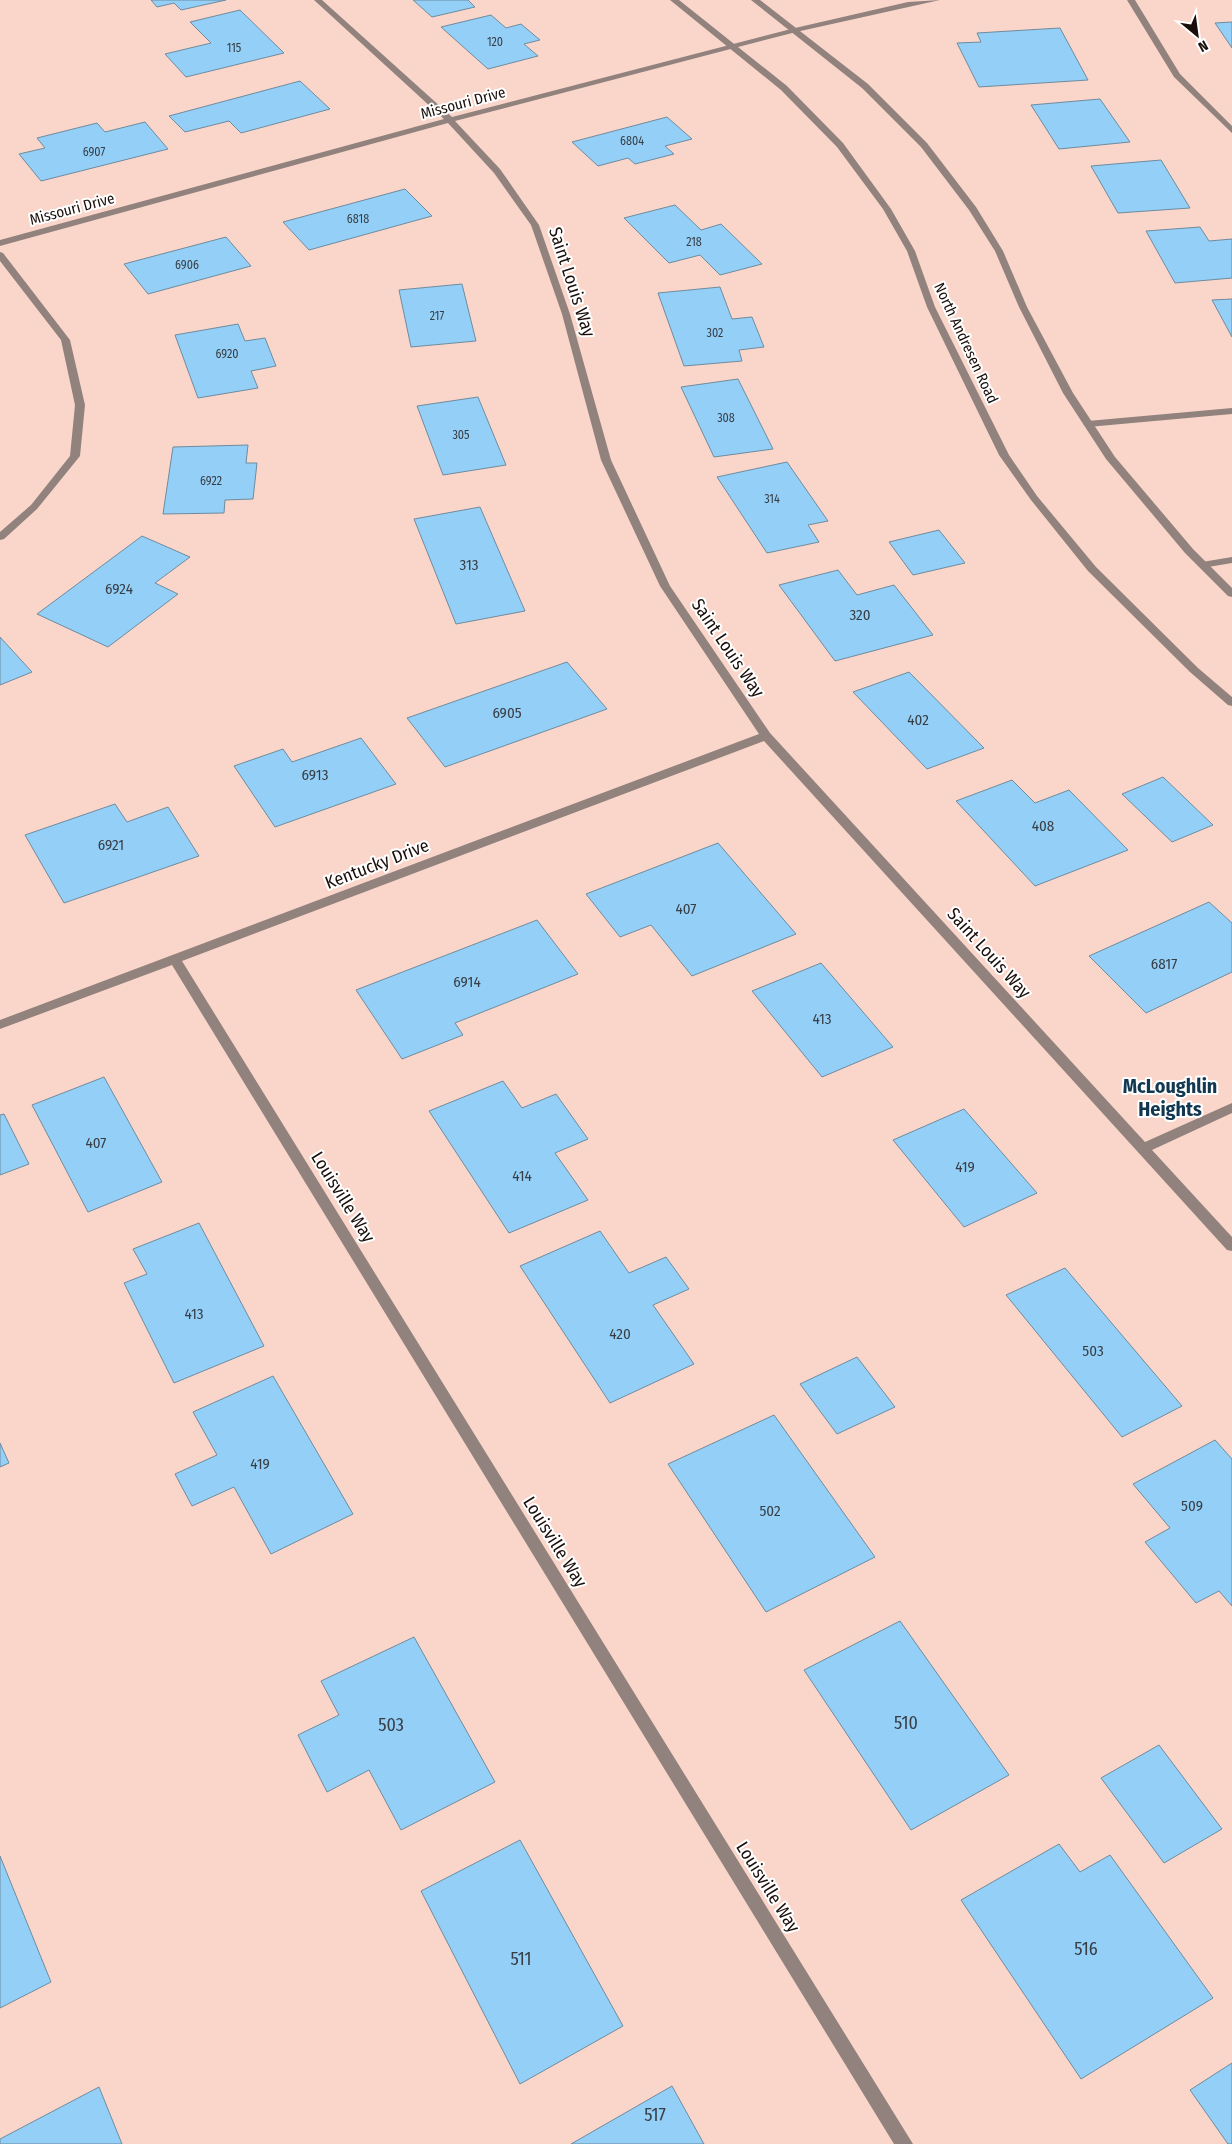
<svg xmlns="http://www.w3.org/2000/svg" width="1232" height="2144" viewBox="0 0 1232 2144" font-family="'Fira Sans Condensed',sans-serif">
	<rect width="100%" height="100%" fill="#fad6ca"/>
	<path fill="#93cff7" stroke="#6f8b9e" d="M151,0H226L181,10L174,3L157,7Z
		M413,0H468L475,7L432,17Z
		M240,10L284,53L186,77L165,54L211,43L190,22Z
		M491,15L506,28L521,24L540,40L524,44L538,56L488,69L441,27Z
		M1232,22V48L1215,23Z
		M1060,28L1088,80L979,87L957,43L981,42L977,33Z
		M300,81L330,109L241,133L229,121L185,132L169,116Z
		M1100,99L1130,142L1059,149L1031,105Z
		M667,117L692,139L665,146L674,154L635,164L628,158L598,166L572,142Z
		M145,122L168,149L41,181L19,154L45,148L37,138L97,123L105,132Z
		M1161,160L1190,208L1118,213L1091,166Z
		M405,189L432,216L309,250L283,222Z
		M675,205L701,230L721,224L762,264L720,275L700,255L669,263L624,218Z
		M1200,227L1209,241L1232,239V278L1175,283L1146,231Z
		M226,237L251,266L148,294L124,264Z
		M462,284L476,341L411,347L399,290Z
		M720,287L732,319L752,317L764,347L739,350L742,361L684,366L658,293Z
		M1232,299V337L1212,300Z
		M238,324L245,341L265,338L276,366L251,371L258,388L198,398L175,335Z
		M738,379L773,449L714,457L681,387Z
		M478,397L506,465L443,475L417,406Z
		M248,445L246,463H257L253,499L225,500L224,513L163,514L173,447Z
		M787,462L828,521L808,525L819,542L767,553L717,477Z
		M480,507L525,611L456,624L414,519Z
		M939,530L965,563L913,575L889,542Z
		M142,536L190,557L155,583L178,594L108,647L37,614Z
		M838,570L857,595L894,585L933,635L835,661L779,585Z
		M0,637L32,672L0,685Z
		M567,662L607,709L445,767L407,718Z
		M909,672L984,748L927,769L853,692Z
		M361,738L396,784L275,827L234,766L283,749L292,762Z
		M1163,777L1213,825L1172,842L1122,794Z
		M1012,780L1035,803L1069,790L1128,850L1035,886L956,801Z
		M115,804L127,822L168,807L199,856L64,903L25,835Z
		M718,843L796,934L692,976L651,925L620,937L586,894Z
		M1209,902L1232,923V972L1146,1013L1089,956Z
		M537,920L578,974L455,1023L463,1035L402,1059L356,990Z
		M821,963L893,1047L822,1077L752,991Z
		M104,1077L162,1182L88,1212L32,1105Z
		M503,1081L522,1108L556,1094L588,1139L555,1153L588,1200L509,1233L429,1111Z
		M964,1109L1037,1193L964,1227L893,1140Z
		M4,1114L29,1164L0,1175V1115Z
		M199,1223L264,1346L174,1383L124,1283L147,1274L133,1249Z
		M600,1231L629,1273L666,1257L689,1289L653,1305L694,1364L610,1403L520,1266Z
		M1065,1268L1182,1406L1122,1437L1006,1295Z
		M857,1357L895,1407L837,1434L800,1384Z
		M273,1376L353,1514L271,1554L234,1487L192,1506L175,1474L217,1455L193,1412Z
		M774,1415L875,1557L766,1612L668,1464Z
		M1215,1440L1232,1459V1606L1219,1591L1196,1603L1145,1542L1170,1528L1133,1484Z
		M0,1443L9,1463L0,1467Z
		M900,1621L1009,1775L911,1830L804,1670Z
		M414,1637L495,1782L401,1830L369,1770L327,1792L298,1735L339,1715L321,1681Z
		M1159,1745L1222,1829L1164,1863L1101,1778Z
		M520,1840L623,2026L520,2084L421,1891Z
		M1059,1844L1080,1872L1110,1855L1213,1998L1081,2079L961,1900Z
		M0,1856L51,1982L0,2008Z
		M1232,2063V2144H1228L1190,2090Z
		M672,2086L704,2144H571Z
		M99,2087L122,2144H0V2139Z"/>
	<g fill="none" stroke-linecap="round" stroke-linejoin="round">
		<path fill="#91827d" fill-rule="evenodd" d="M1232,408V414L1088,427L1083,424L1088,421Z
			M1232,557V563L1202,568L1197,565L1202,562Z"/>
		<path fill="#91827d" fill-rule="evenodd" d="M314,0H322L452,117L795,28L908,2L940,0L796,32L455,121L500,169L539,225L570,314L611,460L670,586L770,733L1145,1142L1232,1103V1113L1152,1150L1232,1237V1251L1227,1250L764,741L182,961L913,2144H894L172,965L0,1029V1020L759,734L660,586L601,460L562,314L531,225L494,173L448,123L0,246V240L444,119Z
			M1127,0H1135L1180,74L1232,126V133L1174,77Z
			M0,252L3,253L70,340L85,405L80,456L37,509L4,539L0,540V532L31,505L70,456L75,405L61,340L0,261Z"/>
		<path fill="#91827d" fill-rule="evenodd" d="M670,0H679L787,86L843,143L891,209L915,251L935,307L1009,455L1037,496L1096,567L1198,668L1232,697V706L1228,705L1190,672L1088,571L1031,500L999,455L927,307L907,251L883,209L837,147L781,90Z
			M751,0H760L868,84L927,143L976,207L1003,251L1027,307L1073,393L1115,457L1193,549L1232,588V597L1228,596L1185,553L1106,459L1063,393L1019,307L995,251L969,210L921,147L862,88Z"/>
	</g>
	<g text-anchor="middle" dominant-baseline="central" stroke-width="4" stroke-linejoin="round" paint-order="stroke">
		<g font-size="12" fill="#383e45">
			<text x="495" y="42">120</text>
			<text x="234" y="48">115</text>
			<text x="632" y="141">6804</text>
			<text x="94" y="152">6907</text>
			<text x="358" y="219">6818</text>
			<text x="694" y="242">218</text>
			<text x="187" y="265">6906</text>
			<text x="437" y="316">217</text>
			<text x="715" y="333">302</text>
			<text x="227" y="354">6920</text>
			<text x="726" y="418">308</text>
			<text x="461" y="435">305</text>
			<text x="211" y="481">6922</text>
			<text x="772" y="499">314</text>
		</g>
		<g font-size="15" fill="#190e0a" stroke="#fff">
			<text transform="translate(463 103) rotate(-15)">Missouri Drive</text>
			<text transform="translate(72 209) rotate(-15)">Missouri Drive</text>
			<text transform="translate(966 343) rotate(65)">North Andresen Road</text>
		</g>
		<g font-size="15" fill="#383e45">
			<text x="469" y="565">313</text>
			<text x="119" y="589">6924</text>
			<text x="860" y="615">320</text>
			<text x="507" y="713">6905</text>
			<text x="918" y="720">402</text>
			<text x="315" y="775">6913</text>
			<text x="1043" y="826">408</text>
			<text x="111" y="845">6921</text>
			<text x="686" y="909">407</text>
			<text x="1164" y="964">6817</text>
			<text x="467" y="982">6914</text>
			<text x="822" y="1019">413</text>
			<text x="96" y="1143">407</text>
			<text x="965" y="1167">419</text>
			<text x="522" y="1176">414</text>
			<text x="194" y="1314">413</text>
			<text x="620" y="1334">420</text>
			<text x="1093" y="1351">503</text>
			<text x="260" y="1464">419</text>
			<text x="1192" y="1506">509</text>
			<text x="770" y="1511">502</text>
		</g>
		<g font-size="18" fill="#190e0a" stroke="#fff">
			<text transform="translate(572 282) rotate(72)">Saint Louis Way</text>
			<text transform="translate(728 648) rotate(56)">Saint Louis Way</text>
			<text transform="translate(377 864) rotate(-21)">Kentucky Drive</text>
			<text transform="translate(989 953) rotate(48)">Saint Louis Way</text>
			<text transform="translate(343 1197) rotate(58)">Louisville Way</text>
			<text transform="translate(555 1542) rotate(58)">Louisville Way</text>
			<text transform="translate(768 1887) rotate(58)">Louisville Way</text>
		</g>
		<g font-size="18" fill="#383e45">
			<text x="906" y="1723">510</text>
			<text x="391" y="1725">503</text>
			<text x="1086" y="1949">516</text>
			<text x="521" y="1959">511</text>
			<text x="655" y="2115">517</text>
		</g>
		<g font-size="20" font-weight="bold" fill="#113850" stroke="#fff">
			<text x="1170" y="1086">McLoughlin<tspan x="1170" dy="23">Heights</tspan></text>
		</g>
	</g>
	<g transform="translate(1197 35) rotate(151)" stroke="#ffffff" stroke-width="4" paint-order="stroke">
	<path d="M0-4L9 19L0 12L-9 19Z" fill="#190e0a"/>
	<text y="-8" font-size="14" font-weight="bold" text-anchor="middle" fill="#190e0a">N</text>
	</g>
</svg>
